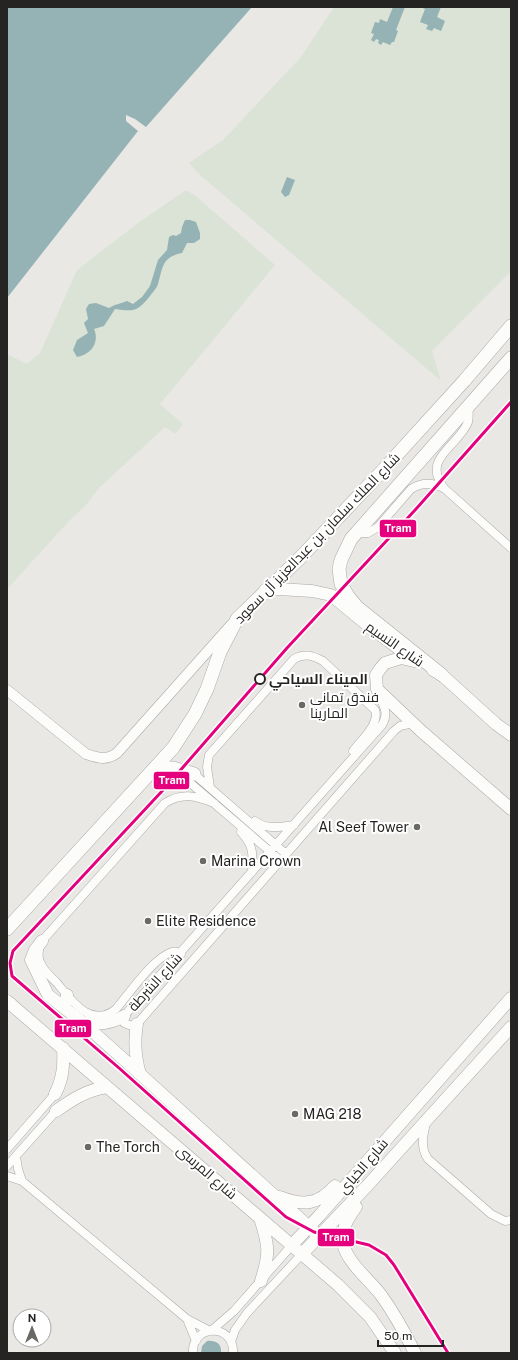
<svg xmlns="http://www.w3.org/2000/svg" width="518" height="1360" viewBox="0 0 518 1360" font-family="'Public Sans',Cairo,sans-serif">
	<rect width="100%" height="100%" fill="#eae8e5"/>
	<path fill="#dae3d6" d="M334,7H511V271L432,351L441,381L199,174L189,163L223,140L301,57Z
		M186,190L197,197L275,265L160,404L183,424L175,434L165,427L99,488L86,505L69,521L7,589V354L27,364L40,353L77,270L138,223Z"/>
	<path fill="#95b2b5" d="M7,7H252L146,127L135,119L126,115V121L138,131L7,298Z
		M393,7H405L396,30L398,31L394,42H392L390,45L383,42L381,45L378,43L379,40L376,39L374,42L371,40L374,34L371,33L375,22L379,23L380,19L387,22Z
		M420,7H441L437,17L445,21L441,31L434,28L432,31L426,29L428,25L420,22L425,9Z
		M287,177L295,180L289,195L285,197L281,192Z
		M185,220H190L196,222L200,233V239L194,243H187L182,253C162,257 163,267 158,284C157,288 152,293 150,296C138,311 134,312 115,309L104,326L94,329C100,342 91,355 77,357L73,350L77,340L88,333L84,323L88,319L86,309L89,304L96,303L109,308C115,304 120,304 127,301L133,304L142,297L150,286L158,260L167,250L169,237L173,235L176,236L181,233L182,227Z
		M207,1341C216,1340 222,1344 221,1353H201L202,1346Z"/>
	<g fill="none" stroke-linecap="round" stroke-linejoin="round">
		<g stroke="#aba9a7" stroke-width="9">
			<path id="minor" d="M444,488C421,458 458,447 468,422C469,417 469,412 468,407
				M356,533H368L378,527L411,489C422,482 433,482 445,489L511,548
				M378,692C382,704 390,712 382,725L124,1016V1023L132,1026L137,1024L394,731L400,726L413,723
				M210,787L207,767L209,755L294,659C304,653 312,655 323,661L375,710C380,724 361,740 353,751
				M255,821C267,830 280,827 294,825
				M241,832C254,846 253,854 252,872
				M280,860L188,781L191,777L194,774L286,854
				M181,954C178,952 175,951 172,952C154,957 129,994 116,1009C91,1029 72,1001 57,983C51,977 43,970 40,962C37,954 39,947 42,941L165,803C182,792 196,796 214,803
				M426,1123C423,1136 420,1147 428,1159L491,1214L505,1221L511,1220
				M7,1149L55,1094
				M16,1156L18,1169L22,1181
				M7,1166L56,1111
				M7,1176L22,1181L187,1319L210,1331
				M187,1319L196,1341
				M212,1330L234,1311L292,1245
				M231,1342L235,1330L247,1313L302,1254
				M193,1353C191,1324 235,1323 233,1353"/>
		</g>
		<g stroke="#aba9a7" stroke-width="11">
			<path id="tertiary" d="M7,690L86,754C98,758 106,761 117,753L231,625"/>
		</g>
		<g stroke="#aba9a7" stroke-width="13">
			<path id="secondary" d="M265,590L279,589L312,591L331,595L370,627L410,657
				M414,661L401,658L385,663L380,669L376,675L377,689L420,730L511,809
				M433,670L442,675L496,724L511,735
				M42,941L35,950L31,960L48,995L82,1022L140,1074L319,1236
				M7,1001L338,1285L370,1317L395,1353
				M64,1008L67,995
				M82,1022C97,1025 111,1024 124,1016
				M137,1024C134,1041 135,1057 140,1074
				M55,1094C63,1079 64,1065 63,1048
				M56,1111C73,1099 87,1090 107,1087
				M280,1197C303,1206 318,1205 335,1186
				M356,1207C348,1218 341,1229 343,1243C347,1263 369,1279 381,1295C394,1313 405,1333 415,1353
				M260,1218C269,1246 270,1253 261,1281
				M292,1245L319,1216L511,998
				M302,1254L367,1186L511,1027"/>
		</g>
		<g stroke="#aba9a7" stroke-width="14">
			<path id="primary" d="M442,675L357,607L348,596L341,584L339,569L341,560L351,539L511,358
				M156,768H173L194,774
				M7,929L173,748L195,714L207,689L220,652L237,619L301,557L384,469L464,381L511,326
				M7,1003L10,1004"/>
		</g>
		<use href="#minor" stroke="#fcfcfb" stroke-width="8"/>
		<use href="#tertiary" stroke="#fcfcfb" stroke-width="10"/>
		<use href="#secondary" stroke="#fcfcfb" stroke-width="12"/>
		<use href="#primary" stroke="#fcfcfb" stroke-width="13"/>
		<g stroke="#fff" stroke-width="6">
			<path id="tram-1" d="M448,1353L394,1265L386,1255L369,1245L314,1232L286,1217L119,1068L12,976L10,963L13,951L164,789L287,648L416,509L511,402"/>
		</g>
		<use href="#tram-1" stroke="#e5007d" stroke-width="3"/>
	</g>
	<circle fill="#fff" stroke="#252422" stroke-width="2" cx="260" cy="679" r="5"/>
	<g fill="#6a6966" stroke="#fff" stroke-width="1.5">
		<circle cx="302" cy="705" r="4"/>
		<circle cx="417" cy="827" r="4"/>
		<circle cx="203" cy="861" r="4"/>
		<circle cx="148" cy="921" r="4"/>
		<circle cx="295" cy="1114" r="4"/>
		<circle cx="88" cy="1147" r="4"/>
	</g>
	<g text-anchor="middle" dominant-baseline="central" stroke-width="4" stroke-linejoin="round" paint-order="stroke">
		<g font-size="14" fill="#252422" stroke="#fff">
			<text transform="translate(317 538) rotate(-46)">شارع الملك سلمان بن عبدالعزيز آل سعود</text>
			<text transform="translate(395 644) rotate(35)">شارع النسيم</text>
			<text transform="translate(155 982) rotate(-48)">شارع الشرطة</text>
			<text transform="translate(363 1166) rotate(-49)">شارع الخياي</text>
			<text transform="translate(207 1172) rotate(41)">شارع المرسى</text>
		</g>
		<g font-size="14" font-weight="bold" fill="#252422" stroke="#fff" text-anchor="start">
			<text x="269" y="679">الميناء السياحي</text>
		</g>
		<g font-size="14" fill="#252422" stroke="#fff" text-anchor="start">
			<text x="310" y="697">فندق تماني<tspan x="310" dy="16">المارينا</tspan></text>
			<text x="409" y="827" text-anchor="end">Al Seef Tower</text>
			<text x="211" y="861">Marina Crown</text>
			<text x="156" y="921">Elite Residence</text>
			<text x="303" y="1114">MAG 218</text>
			<text x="96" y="1147">The Torch</text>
		</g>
	</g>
	<g stroke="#fff" stroke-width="1.5">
		<rect x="379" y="519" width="38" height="19" rx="4" fill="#e5007d"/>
		<rect x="153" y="771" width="37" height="19" rx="4" fill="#e5007d"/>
		<rect x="54" y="1019" width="38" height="19" rx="4" fill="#e5007d"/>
		<rect x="317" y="1228" width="38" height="19" rx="4" fill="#e5007d"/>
	</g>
	<g font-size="11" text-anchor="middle" font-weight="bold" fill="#fff">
		<text x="398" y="532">Tram</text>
		<text x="172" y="784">Tram</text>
		<text x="73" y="1032">Tram</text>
		<text x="336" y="1241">Tram</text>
	</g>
	<rect width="518" height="1360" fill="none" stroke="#252422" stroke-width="16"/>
	<g transform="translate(32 1328)"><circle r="19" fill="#ffffff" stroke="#a8a7a7"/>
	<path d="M0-3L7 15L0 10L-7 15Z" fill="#6a6966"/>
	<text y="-6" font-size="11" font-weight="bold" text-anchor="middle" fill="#252422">N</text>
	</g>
	<path d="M378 1340v6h65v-6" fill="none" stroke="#252422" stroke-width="2"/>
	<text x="384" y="1340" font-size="12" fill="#252422" stroke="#ffffff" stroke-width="3" paint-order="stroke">50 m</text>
</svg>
